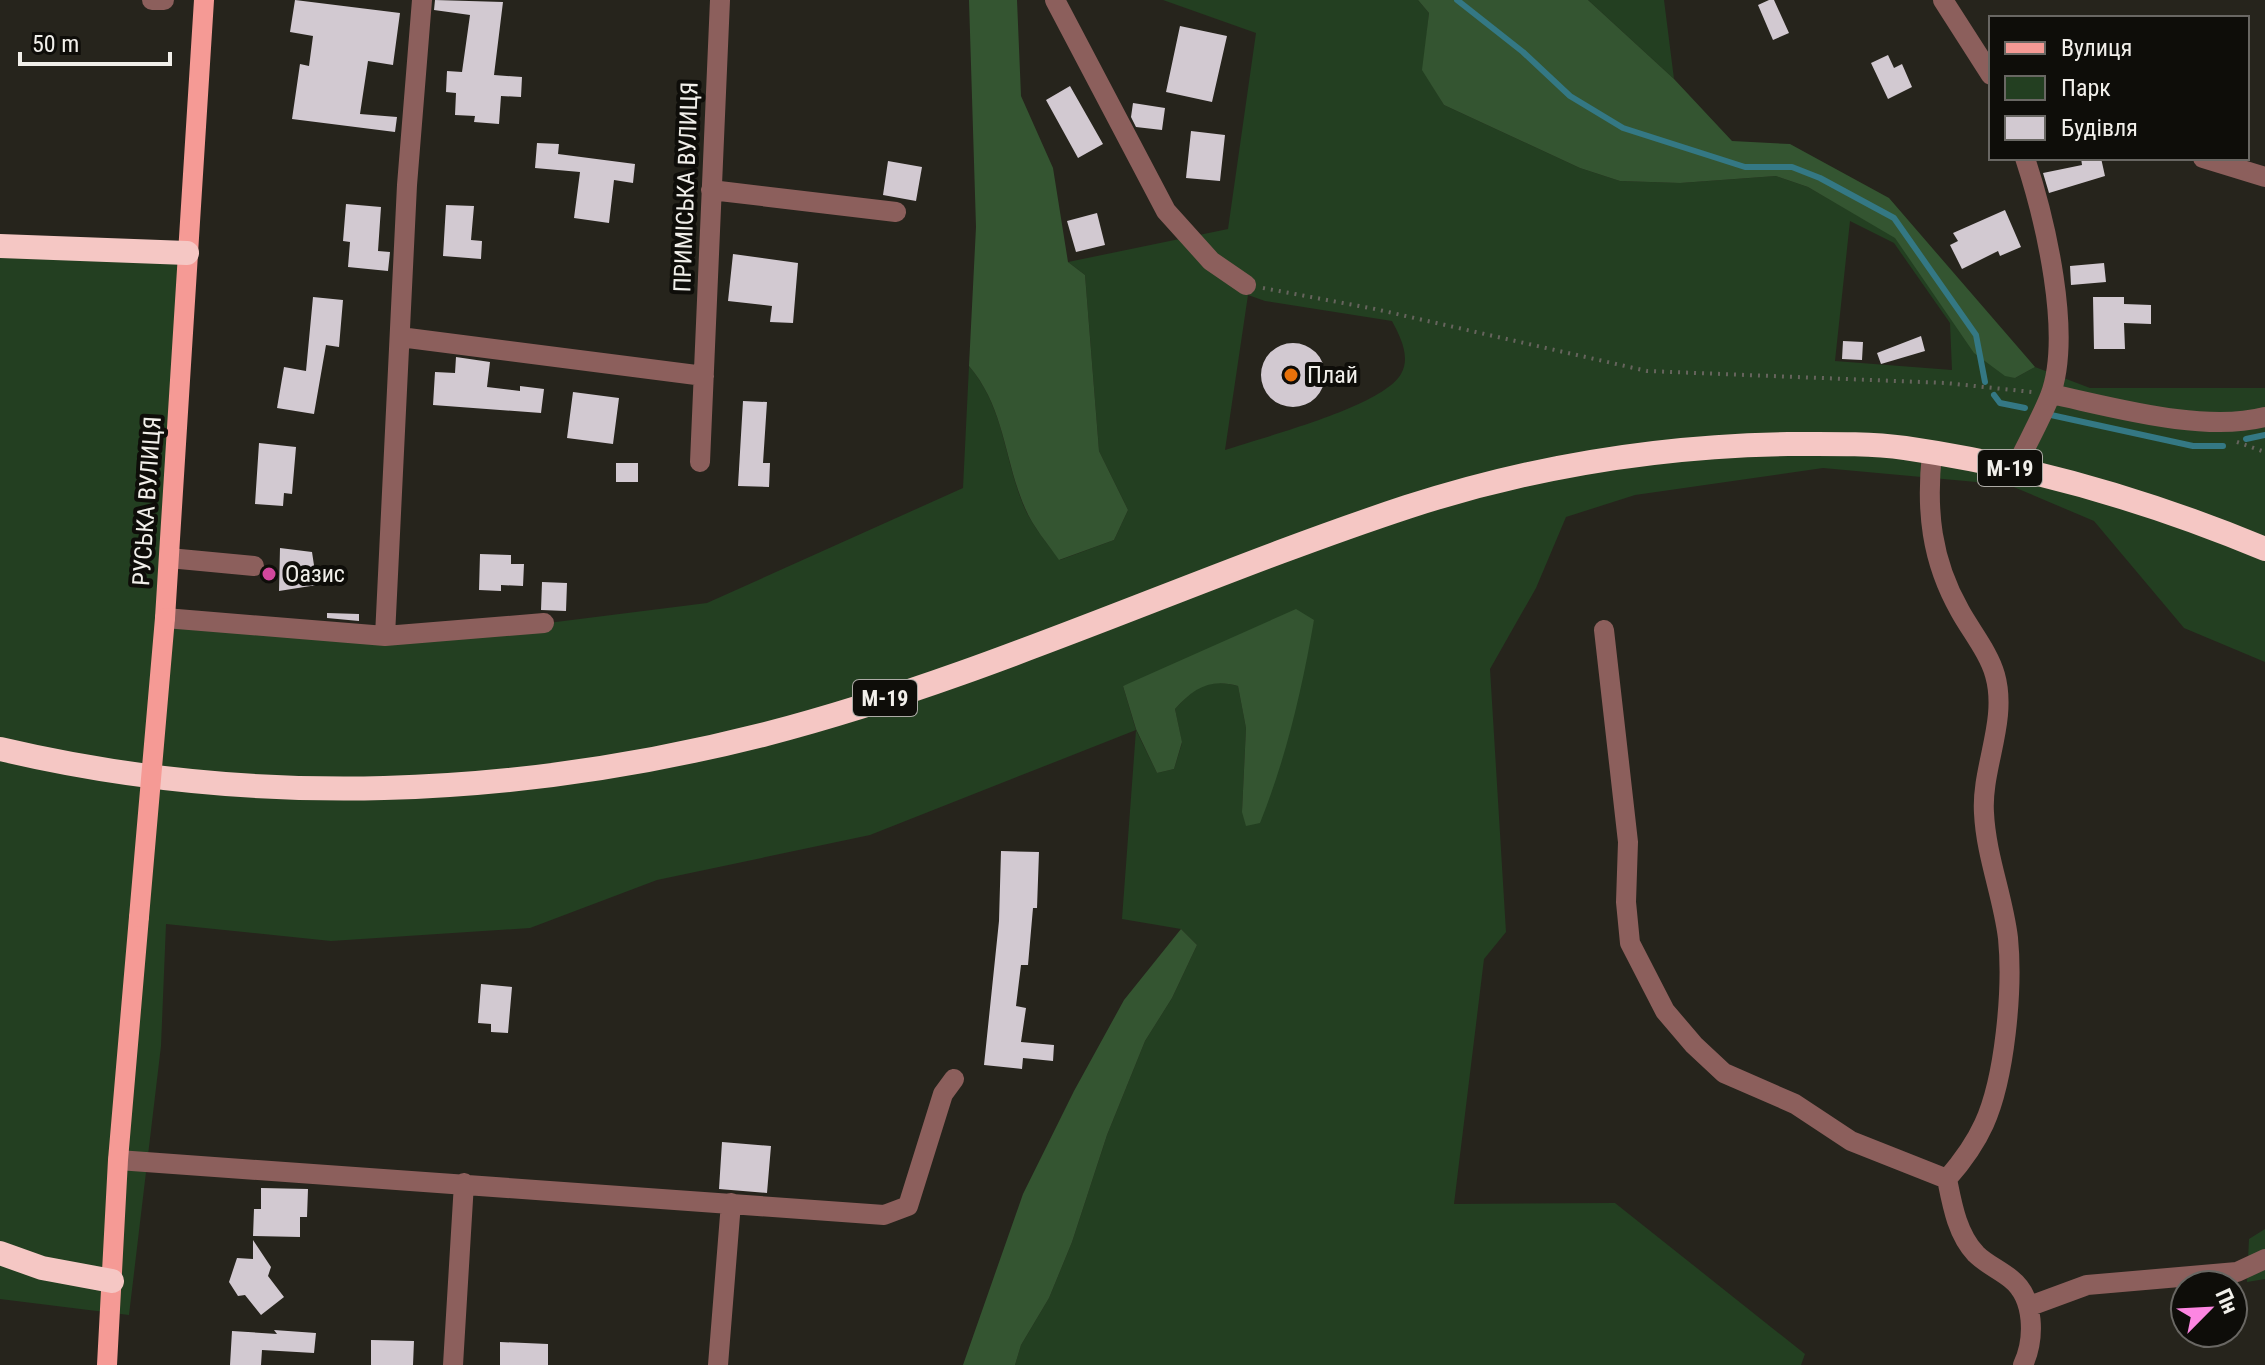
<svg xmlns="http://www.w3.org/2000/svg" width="2265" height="1365" viewBox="0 0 2265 1365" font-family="'Roboto Condensed',sans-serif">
	<rect width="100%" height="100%" fill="#26241c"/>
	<path fill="#233f21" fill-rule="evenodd" d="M1163,0H1418L1429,13L1423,70L1444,105L1580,168L1620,181L1680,183L1776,176L1808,187L1895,237L1943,306L2015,378L2035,367L2090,388H2265V662L2184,628L2094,521L2009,485L1823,468L1635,495L1566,517L1536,588L1490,669L1506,932L1484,959L1454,1204L1615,1203L1805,1354L1801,1365H1015L1021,1345L1049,1298L1072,1242L1107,1135L1145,1041L1172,998L1197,945L1181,929L1122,919L1136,730L870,835L657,880L530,928L331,941L166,924L161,1046L129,1315L0,1299V241L191,249L172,623L268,629L532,625L707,603L963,488L969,366C1005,408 1004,461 1025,509C1033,526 1048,545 1060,560L1114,540L1128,510L1099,451L1085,275L1068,262L1228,229L1256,33ZM1850,221L1894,243L1950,323L1952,370L1835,361ZM1248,295L1265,301L1392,321C1400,336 1411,357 1401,374C1382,407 1263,437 1225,450ZM1314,620L1242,812L1246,728L1238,686C1208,678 1196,686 1175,709L1182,743L1174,769L1157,773L1136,730L1123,686Z
		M1588,0H1664L1674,79Z
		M2265,1229V1279L2247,1282L2249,1239Z"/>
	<path fill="#345531" d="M969,0H1017L1021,96L1053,168L1068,262L1085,275L1099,451L1128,510L1114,540L1059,560C1048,544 1033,527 1025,508C1004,460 1005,408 969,366L976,227Z
		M1418,0H1588L1674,79L1732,141L1790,144L1889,198L2035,367L2015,378L2005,376L1974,353L1895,238L1808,187L1776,176L1680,183L1620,181L1580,168L1444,105L1422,70L1429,13Z
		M1296,609L1314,620C1302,690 1286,758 1260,823L1246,826L1242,812L1246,728L1238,686C1210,678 1194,688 1175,709L1182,742L1174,769L1157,773L1136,729L1123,686Z
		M1181,929L1197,945L1172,998L1145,1041L1107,1135L1072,1242L1049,1298L1021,1345L1015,1365H963L1023,1194L1074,1091L1124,1000Z"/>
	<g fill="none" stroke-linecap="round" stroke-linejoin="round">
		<path stroke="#347884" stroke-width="6" d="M1457,0L1523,52L1570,96L1623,128L1745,167H1792L1820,178L1894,218L1976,335L1985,382
			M1994,395L2000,403L2025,408
			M2051,415L2193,446H2223
			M2246,439L2265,435"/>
	</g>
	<path fill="#d2c9d1" d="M295,0L400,13L393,65L368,61L360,114L397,117L395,132L292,119L300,64L309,66L313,36L290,32Z
		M435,0L503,2L494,75L522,77L521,97L501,96L499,124L474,122L475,116L455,115L456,93L446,92L447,71L462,72L470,15L434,10Z
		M1769,0H1774L1789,33L1773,40L1758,5Z
		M1180,26L1227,36L1212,102L1166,92Z
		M1888,55L1894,68L1902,64L1912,87L1888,99L1871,63Z
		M1070,86L1103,144L1078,158L1046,100Z
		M1133,103L1165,108L1162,130L1136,127L1131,117Z
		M1191,131L1225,135L1220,181L1186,178Z
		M537,143L559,144L558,154L635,164L633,183L614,180L609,223L574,218L580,172L535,168Z
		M2081,158H2101L2105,176L2049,193L2043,173L2082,165Z
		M888,161L922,167L916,201L883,195Z
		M346,204L381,207L378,251L390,252L388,271L348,267L350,242L343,241Z
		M446,205L474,206L471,240L482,241L481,259L443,256Z
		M2005,210L2021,247L2000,256L1998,251L1962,269L1950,245L1958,241L1953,233Z
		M1097,213L1105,245L1076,252L1067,221Z
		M733,254L798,263L793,323L770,322L772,306L728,301Z
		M2104,263L2106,282L2071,285L2070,266Z
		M313,297L343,300L339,347L326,345L314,414L277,408L284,367L306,371Z
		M2093,297H2124V304L2151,305V324L2124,323L2125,349H2094Z
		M1921,336L1925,351L1881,364L1877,353Z
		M1843,341L1863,342L1862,360L1842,359Z
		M1261 375a32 32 0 1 1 64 0a32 32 0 1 1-64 0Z
		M456,357L490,362L487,387L520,391V386L544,389L541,413L433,405L435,372L455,373Z
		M573,392L619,398L613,444L567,438Z
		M743,401L767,402L763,463H770L769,487L738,486Z
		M259,443L296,447L292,494L284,493L283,506L255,504Z
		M616,463H638V482H616Z
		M280,548L312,552L317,585L279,591Z
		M480,554L511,555V564H524L523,586L501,585V591L479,590Z
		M542,582L567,583L566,611L541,610Z
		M327,613L359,614V621L327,618Z
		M1001,851L1039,852L1037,908H1033L1028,965H1021L1016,1006L1026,1008L1021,1042L1054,1045L1053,1061L1023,1058L1022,1069L984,1065L999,921Z
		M481,984L512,987L508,1033L491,1032V1024L478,1023Z
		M722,1142L771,1146L767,1193L719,1189Z
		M261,1188L308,1189L307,1217H300V1237L253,1236L254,1209H261Z
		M253,1240L271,1267L268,1276L284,1297L261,1315L245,1295L238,1296L229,1282L237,1258L253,1259Z
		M274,1330L316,1333L314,1353L262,1350L261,1365H230L232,1331L277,1334Z
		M371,1340L414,1341L413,1365H371Z
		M500,1342L548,1344V1365H500Z"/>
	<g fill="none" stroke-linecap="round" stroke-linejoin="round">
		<path stroke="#66645d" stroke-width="4" stroke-dasharray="2 6" stroke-linecap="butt" d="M1263,288L1375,309L1647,371L1946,383L2032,392
			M2237,442L2265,452"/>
		<path stroke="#8c5f5c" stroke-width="20" d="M152,0H164
			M1055,0L1166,211L1211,261L1246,285
			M1943,0L1991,75
			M2203,158L2265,177
			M711,190L896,212
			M400,337L704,376
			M2051,394C2113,407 2203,433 2265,417
			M1932,453C1926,510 1931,560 1960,611C1971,631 1989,653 1995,675C2008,721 1981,768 1984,813C1986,856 2003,896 2008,938C2013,989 2005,1078 1984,1124C1975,1144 1961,1163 1947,1179
			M700,462L720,0
			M2015,469C2026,445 2040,421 2050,396C2073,335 2045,219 2025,158
			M169,558L254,566
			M165,618L385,636L544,623
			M1604,630L1628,842L1626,902L1630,943L1665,1011L1694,1045L1724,1073L1795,1104L1851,1141L1947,1179C1952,1204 1957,1234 1976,1254C1986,1264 2000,1270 2011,1279C2035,1298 2035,1339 2023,1365
			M385,636L407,185L422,0
			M118,1160L884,1215L908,1206L943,1094L954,1079
			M2030,1306L2087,1285L2237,1272L2265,1259
			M453,1365L464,1183
			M718,1365L731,1203"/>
		<path stroke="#f59a95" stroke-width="20" d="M165,618L204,0
			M107,1365L118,1160L139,917"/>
		<path stroke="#f5c7c4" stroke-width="24" d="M0,246L187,253
			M0,749C254,809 515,798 766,734C986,677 1192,578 1407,507C1530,467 1658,446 1788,444C1826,444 1867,443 1905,448C2029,466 2150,501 2265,549
			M0,1253L42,1268L112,1281"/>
		<path stroke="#f59a95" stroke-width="20" d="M139,917L165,618"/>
	</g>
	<circle fill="#e8710a" stroke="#0e0d09" stroke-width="3" cx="1291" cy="375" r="8"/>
	<circle fill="#d1479c" stroke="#0e0d09" stroke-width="3" cx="269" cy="574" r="8"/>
	<g text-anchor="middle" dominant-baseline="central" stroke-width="8" stroke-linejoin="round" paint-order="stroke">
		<g fill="#0e0d09" stroke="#adaba6" stroke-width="2">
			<rect x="1978" y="450" width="64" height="36" rx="6"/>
			<rect x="853" y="680" width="64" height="36" rx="6"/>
		</g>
		<g font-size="22" font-weight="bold" fill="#f1efea">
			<text x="2010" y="468">М-19</text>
			<text x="885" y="698">М-19</text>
		</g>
		<g font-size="24" fill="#f1efea" stroke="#0e0d09">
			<text transform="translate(686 187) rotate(-88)">ПРИМІСЬКА ВУЛИЦЯ</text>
			<text transform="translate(147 501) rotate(-86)">РУСЬКА ВУЛИЦЯ</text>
		</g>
		<g font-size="24" fill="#f1efea" stroke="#0e0d09" text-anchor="start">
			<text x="1307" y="375">Плай</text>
			<text x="285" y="574">Оазис</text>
		</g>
	</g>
	<rect x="1989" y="16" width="260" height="144" fill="#0e0d09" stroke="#696763" stroke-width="2"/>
	<rect x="2005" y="42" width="40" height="12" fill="#f59a95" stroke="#696763" stroke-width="2"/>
	<text x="2061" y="56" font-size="24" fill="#f1efea">Вулиця</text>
	<rect x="2005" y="76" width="40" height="24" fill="#233f21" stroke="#696763" stroke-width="2"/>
	<text x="2061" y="96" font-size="24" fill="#f1efea">Парк</text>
	<rect x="2005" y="116" width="40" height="24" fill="#d2c9d1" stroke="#696763" stroke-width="2"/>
	<text x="2061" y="136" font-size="24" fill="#f1efea">Будівля</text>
	<g transform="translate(2209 1309) rotate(66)"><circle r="38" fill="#0e0d09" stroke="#696763" stroke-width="2"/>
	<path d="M0-6L14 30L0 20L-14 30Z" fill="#fd86e2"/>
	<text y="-12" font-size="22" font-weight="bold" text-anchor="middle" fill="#f1efea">Пн</text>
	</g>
	<path d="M20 52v12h150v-12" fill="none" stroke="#f1efea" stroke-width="4"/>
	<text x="32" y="52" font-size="24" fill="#f1efea" stroke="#0e0d09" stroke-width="6" paint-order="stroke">50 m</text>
</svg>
